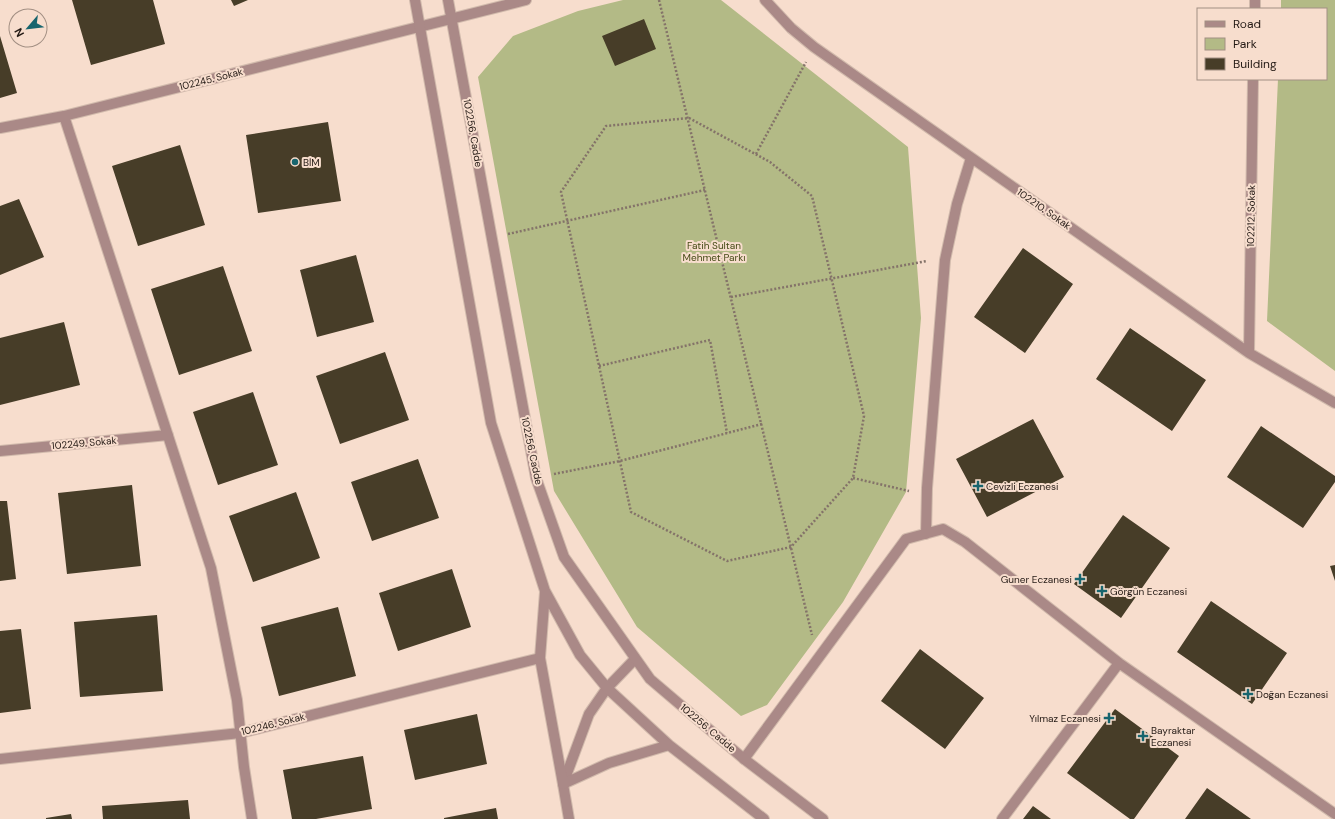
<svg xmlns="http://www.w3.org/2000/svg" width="1335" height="819" viewBox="0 0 1335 819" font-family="'DM Sans',sans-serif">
	<rect width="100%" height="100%" fill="#f7ddcd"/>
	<path fill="#b3ba86" d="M623,0H721L908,147L921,318L906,492L843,602L767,705L741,716L637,627L554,491L478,77L513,36L578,11Z
		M1281,0H1335V371L1267,321L1278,79H1326V9H1281Z"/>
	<path fill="#473d28" d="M72,0H153L165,44L91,65Z
		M231,0H248L234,6Z
		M644,19L656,49L615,66L602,36Z
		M0,36L17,93L0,98Z
		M328,122L341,201L258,213L246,135Z
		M180,145L205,225L138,246L112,166Z
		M19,199L44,257L0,275V206Z
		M1023,248L1073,284L1025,353L974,317Z
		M356,255L374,322L317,337L300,270Z
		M223,266L252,351L179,375L151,289Z
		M64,322L80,385L0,405V338Z
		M1130,328L1206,380L1172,431L1096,379Z
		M385,352L409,420L340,444L316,376Z
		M253,392L278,465L218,485L193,412Z
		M1033,419L1064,477L987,517L956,459Z
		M1261,426L1335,476V482L1303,528L1227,477Z
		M418,459L439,518L372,541L351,482Z
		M132,485L141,566L67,574L58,493Z
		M296,492L320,558L253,582L229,516Z
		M0,501H7L16,579L0,581Z
		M1123,515L1170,548L1121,618L1074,584Z
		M1335,565V581L1330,566Z
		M452,569L471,627L398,651L379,593Z
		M1211,601L1287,653L1252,704L1177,652Z
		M338,607L356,676L279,696L261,627Z
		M157,615L163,691L80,697L74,622Z
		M21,629L31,709L0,713V631Z
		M920,649L984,698L945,749L881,701Z
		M1115,709L1179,756L1134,819H1130L1067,773Z
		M477,714L487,764L415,780L404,730Z
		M363,756L372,809L316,819H292L283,770Z
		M1207,788L1251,819H1185Z
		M188,800L190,819H103L102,806Z
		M1033,806L1051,819H1023Z
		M496,808L498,819H444V818Z
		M71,814L72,819H46V818Z"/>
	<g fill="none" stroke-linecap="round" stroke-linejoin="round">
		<g stroke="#d1baac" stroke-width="12">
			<path id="minor" d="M765,0L791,28L814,47L1249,353L1335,403
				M1255,9V0
				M64,116L211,568L237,700L244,767L252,819
				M0,128L64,116L526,0
				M1249,353L1253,79
				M0,451L168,435
				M926,534L927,488L945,260L957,204L971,158
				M0,759L240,733L540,658
				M744,759L906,539L943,529L965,542L1119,663L1335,814
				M569,819L563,784L589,714L607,688L635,659
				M1002,819L1119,663"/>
		</g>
		<g stroke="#d1baac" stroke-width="12">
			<path id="tertiary" d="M415,0L491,423L545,591L580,655L607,688L669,745L764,819
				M448,0L536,478L564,557L650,679L744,759L823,819
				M545,592L540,658L563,784L609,763L669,745"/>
		</g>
		<path stroke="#847369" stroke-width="2.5" stroke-dasharray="2 2" stroke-linecap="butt" d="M659,0L812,635
			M689,118L770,162L812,196L864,416L853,478L791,547L727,561L631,512L561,192L606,126Z
			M756,154L806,62
			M508,234L705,190
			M731,297L927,261
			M599,366L710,340L727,433
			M554,474L620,461L762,424
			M853,478L909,491"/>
		<use href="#minor" stroke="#aa8987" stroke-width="10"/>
		<use href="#tertiary" stroke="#aa8987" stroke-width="10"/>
	</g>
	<g fill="#18656e" stroke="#f7ddcd" stroke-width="1.5">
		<circle cx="295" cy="162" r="4"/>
		<path d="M976 480h4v4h4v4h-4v4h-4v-4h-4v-4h4z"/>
		<path d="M1078 573h4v4h4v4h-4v4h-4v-4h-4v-4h4z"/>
		<path d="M1100 585h4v4h4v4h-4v4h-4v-4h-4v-4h4z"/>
		<path d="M1246 688h4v4h4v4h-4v4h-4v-4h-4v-4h4z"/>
		<path d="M1107 712h4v4h4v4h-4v4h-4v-4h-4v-4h4z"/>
		<path d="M1141 730h4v4h4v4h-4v4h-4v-4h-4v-4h4z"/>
	</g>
	<g text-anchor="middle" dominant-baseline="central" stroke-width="4" stroke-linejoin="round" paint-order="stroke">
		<g font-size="10" fill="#231914" stroke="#f7ddcd">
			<text transform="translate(211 79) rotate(-14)">102245. Sokak</text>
			<text transform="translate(473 133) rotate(80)">102256. Cadde</text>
			<text transform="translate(1044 209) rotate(35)">102210. Sokak</text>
			<text transform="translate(1251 216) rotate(-89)">102212. Sokak</text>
			<text transform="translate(84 443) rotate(-5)">102249. Sokak</text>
			<text transform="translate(532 451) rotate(78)">102256. Cadde</text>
			<text transform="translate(273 724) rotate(-14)">102246. Sokak</text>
			<text transform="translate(708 728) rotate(40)">102256. Cadde</text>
		</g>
		<g font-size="10" fill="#231914" stroke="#f7ddcd" text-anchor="start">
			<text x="303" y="162">BİM</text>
			<text x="986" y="486">Cevizli Eczanesi</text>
			<text x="1072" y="579" text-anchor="end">Guner Eczanesi</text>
			<text x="1110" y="591">Görgün Eczanesi</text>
			<text x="1256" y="694">Doğan Eczanesi</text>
			<text x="1101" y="718" text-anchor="end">Yılmaz Eczanesi</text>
			<text x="1151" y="730">Bayraktar<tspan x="1151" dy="12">Eczanesi</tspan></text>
		</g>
		<g font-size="10" fill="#454a16" stroke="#f7ddcd">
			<text x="714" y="245">Fatih Sultan<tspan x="714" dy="12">Mehmet Parkı</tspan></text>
		</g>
	</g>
	<rect x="1197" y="8" width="130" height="72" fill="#f7ddcd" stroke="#a28f83"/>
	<rect x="1205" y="21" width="20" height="6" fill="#aa8987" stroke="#a28f83"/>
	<text x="1233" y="28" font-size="12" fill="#231914">Road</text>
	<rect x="1205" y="38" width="20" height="12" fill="#b3ba86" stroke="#a28f83"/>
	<text x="1233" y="48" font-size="12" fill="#231914">Park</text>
	<rect x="1205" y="58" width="20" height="12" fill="#473d28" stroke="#a28f83"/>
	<text x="1233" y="68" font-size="12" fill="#231914">Building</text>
	<g transform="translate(28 28) rotate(242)"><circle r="19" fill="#f7ddcd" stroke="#a28f83"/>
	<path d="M0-3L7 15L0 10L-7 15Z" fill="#18656e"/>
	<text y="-6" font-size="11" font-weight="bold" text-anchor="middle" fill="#231914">N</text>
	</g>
</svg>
